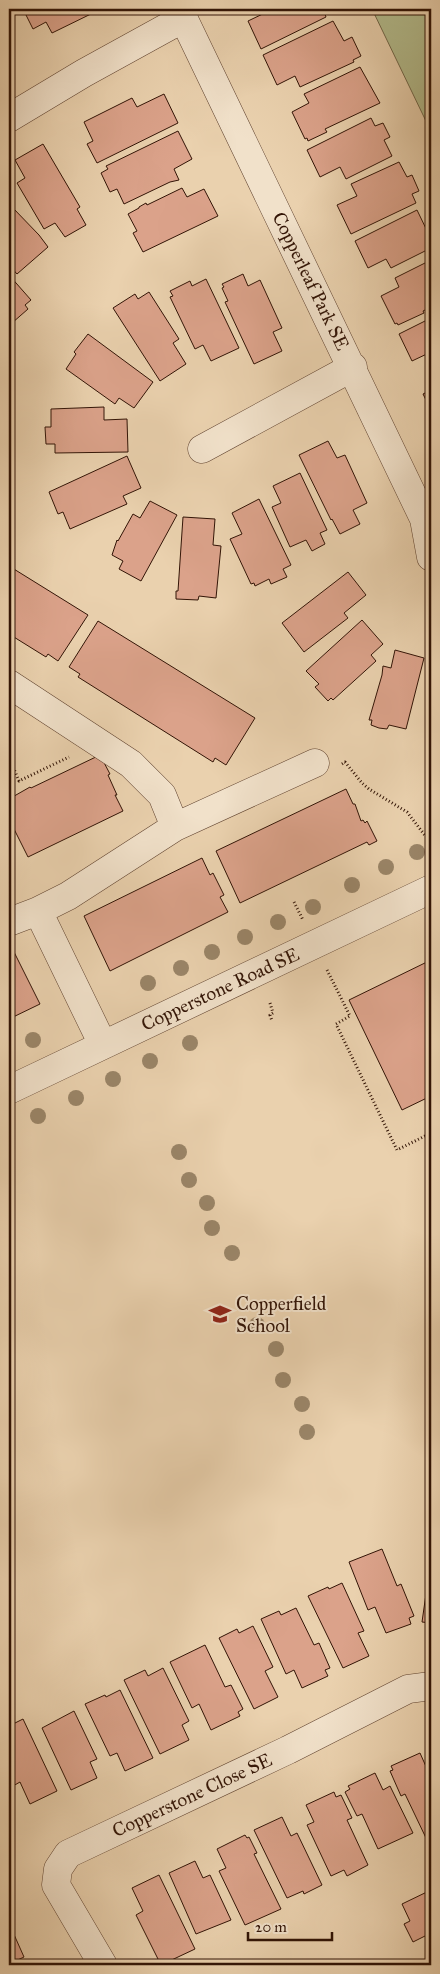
<svg xmlns="http://www.w3.org/2000/svg" width="440" height="1974" viewBox="0 0 440 1974" font-family="'IM FELL Great Primer',serif">
	<rect width="100%" height="100%" fill="#ead1ae"/>
	<filter id="stains"><feTurbulence type="fractalNoise" baseFrequency=".004" numOctaves="4"/><feColorMatrix values="0 0 0 0 .2 0 0 0 0 .09 0 0 0 0 .02 0 0 0 .5 -.17"/></filter>
	<radialGradient id="worn" r=".72"><stop offset=".6" stop-color="#630" stop-opacity="0"/><stop offset="1" stop-color="#630" stop-opacity=".3"/></radialGradient>
	<path fill="#b3bc8d" stroke="#72684a" d="M372,9H431V132L424,117Z"/>
	<path fill="#dba28a" stroke="#321406" d="M23,9H95L97,11L52,33L46,22L33,29Z
		M268,9H323L326,17L261,49L248,21L269,11Z
		M333,21L344,41L352,37L361,56L353,60L354,62L300,87L295,76L277,85L263,55Z
		M360,67L380,103L325,129L327,132L308,141L307,138L305,139L292,112L309,103L304,94Z
		M164,94L178,123L97,163L87,144L93,141L84,122L132,98L137,107Z
		M371,118L375,126L383,123L390,137L384,140L392,156L346,179L340,167L320,177L307,150Z
		M178,131L192,159L174,169L179,180L170,182L124,204L117,189L110,192L101,173L108,169L106,166Z
		M43,144L80,207L77,209L86,225L65,237L55,223L44,229L17,183L25,178L15,160Z
		M399,162L407,177L412,175L419,191L412,194L416,203L351,234L337,205L357,196L351,184Z
		M182,188L187,197L204,189L218,216L143,252L133,233L137,231L128,214L139,208V207L146,203L147,205Z
		M13,208L39,235L48,247L17,274L9,265V211Z
		M417,210L431,239V248L391,268L386,259L368,268L355,241Z
		M431,260V307L423,311L424,313L398,325L397,323L395,324L381,296L399,287L395,278Z
		M243,274L248,286L260,280L282,328L273,332L282,351L254,364L225,302L228,301L222,288L224,287L222,284Z
		M9,275L31,300L25,305L28,309L12,323L9,320Z
		M206,279L239,348L211,361L203,345L195,349L170,297L173,296L170,291L190,281L192,286Z
		M149,292L179,339L173,343L186,364L160,381L113,308L135,294L138,299Z
		M431,318V352L412,361L399,334Z
		M88,334L153,382L134,408L119,398L115,404L66,369L76,354L74,352Z
		M431,390V410L423,394Z
		M104,407V420L127,419L128,452L55,453V444H46L45,427H51V409Z
		M328,441L337,458L345,455L367,503L353,510L360,524L340,534L332,519L331,520L299,455Z
		M127,456L141,488L123,496L127,504L70,529L63,512L58,514L49,492Z
		M300,473L327,530L320,533L325,544L312,551L306,540L290,547L272,507L281,503L273,486Z
		M259,499L291,565L283,569L287,577L271,584L269,579L255,586L254,583L251,584L230,539L242,534L232,513Z
		M150,501L177,515L141,581L119,569L123,561L112,555L117,540L118,541L133,514L140,518Z
		M183,517L215,519L213,545L221,546L216,598L199,596L198,600L176,599V591H178Z
		M9,566L88,615L58,661L48,654L46,657L9,634Z
		M348,572L366,595L344,613L348,618L304,652L282,623Z
		M362,620L383,644L371,655L376,661L333,700L331,698L328,701L315,687L319,684L306,671Z
		M98,621L255,718L226,765L215,758L213,762L78,677L80,674L69,667Z
		M395,650L424,658L406,729L389,725L387,729L379,728L371,725L372,720H369L382,675L383,666L391,668Z
		M100,755L110,774L108,775L117,795H115L123,811L28,857L11,823L9,824V799L30,787L31,788Z
		M346,789L353,804H355L361,821L363,820L365,823L367,821L377,841L369,845L367,842L240,903L216,851Z
		M202,858L210,875L213,873L224,895L220,897L228,912L110,971L84,916Z
		M13,950L40,1004L9,1019V952Z
		M431,960V1096L402,1110L349,1000Z
		M382,1549L397,1586L401,1584L414,1616L409,1618L411,1624L386,1633L375,1607L368,1610L349,1562Z
		M431,1559V1623L422,1622Z
		M342,1583L364,1631L358,1633L369,1656L343,1668L308,1596L328,1587L329,1589Z
		M296,1608L314,1645L319,1643L330,1668L325,1670L328,1676L302,1688L294,1670L286,1674L261,1619L279,1611L281,1615Z
		M253,1626L273,1667L265,1671L278,1697L254,1709L219,1638L237,1629L239,1633Z
		M205,1645L225,1687L231,1685L243,1709L238,1712L240,1716L211,1730L199,1704L192,1708L170,1662Z
		M163,1668L189,1721L182,1725L189,1740L160,1754L124,1680L145,1670L148,1676Z
		M120,1690L153,1758L125,1771L117,1753L110,1756L85,1704L105,1695L106,1697Z
		M74,1711L97,1759L90,1762L97,1778L71,1790L42,1728Z
		M23,1719L57,1791L30,1804L20,1782L13,1786L9,1777V1726Z
		M420,1753L428,1771L431,1770V1836L426,1838L405,1794L401,1796L390,1771L393,1770L391,1766Z
		M375,1773L383,1790L390,1786L413,1833L378,1849L362,1814L357,1816L345,1792L350,1789L348,1786Z
		M334,1792L336,1797L341,1795L352,1818L347,1820L368,1865L347,1876L344,1870L331,1876L307,1825L314,1822L306,1805Z
		M282,1817L291,1836L297,1833L322,1885L304,1894L303,1891L287,1898L254,1830Z
		M245,1835L247,1838L249,1837L257,1853L254,1854L281,1909L245,1925L219,1871L226,1868L217,1849Z
		M195,1861L203,1878L210,1875L231,1920L196,1934L169,1873Z
		M159,1875L195,1949L161,1965L136,1915L143,1911L132,1888Z
		M431,1890V1933L413,1942L404,1924L410,1921L402,1904Z
		M12,1930L24,1957L9,1964V1932Z"/>
	<g fill="none" stroke-linecap="round" stroke-linejoin="round">
		<g stroke="#604330" stroke-width="29">
			<path id="minor" d="M179,9L424,519L431,557
				M9,118L84,73L184,18
				M202,449L353,367
				M9,684L131,764L162,795L175,827
				M38,911L103,1045
				M9,922L38,911L68,896L175,827L315,763
				M9,1090L431,889
				M103,1965L56,1885L58,1869L68,1854L288,1750L408,1689L431,1686"/>
		</g>
		<path stroke="#321406" stroke-width="3" stroke-dasharray="1 2.5" stroke-linecap="butt" d="M427,9L431,18
			M342,764L345,762L362,783L369,789L407,812L427,838
			M9,771L14,769L19,781L69,757
			M294,902L303,920
			M327,970L350,1016L336,1024L397,1150L431,1133
			M270,1003L273,1013L270,1015L272,1021"/>
		<use href="#minor" stroke="#f1e1ca" stroke-width="28"/>
	</g>
	<g fill="#9a8568">
		<circle cx="417" cy="852" r="8"/>
		<circle cx="386" cy="867" r="8"/>
		<circle cx="352" cy="885" r="8"/>
		<circle cx="313" cy="907" r="8"/>
		<circle cx="278" cy="922" r="8"/>
		<circle cx="245" cy="937" r="8"/>
		<circle cx="212" cy="952" r="8"/>
		<circle cx="181" cy="968" r="8"/>
		<circle cx="148" cy="983" r="8"/>
		<circle cx="33" cy="1040" r="8"/>
		<circle cx="190" cy="1043" r="8"/>
		<circle cx="150" cy="1061" r="8"/>
		<circle cx="113" cy="1079" r="8"/>
		<circle cx="76" cy="1098" r="8"/>
		<circle cx="38" cy="1116" r="8"/>
		<circle cx="179" cy="1152" r="8"/>
		<circle cx="189" cy="1180" r="8"/>
		<circle cx="207" cy="1203" r="8"/>
		<circle cx="212" cy="1228" r="8"/>
		<circle cx="232" cy="1253" r="8"/>
		<circle cx="257" cy="1325" r="8"/>
		<circle cx="276" cy="1349" r="8"/>
		<circle cx="283" cy="1380" r="8"/>
		<circle cx="302" cy="1404" r="8"/>
		<circle cx="307" cy="1432" r="8"/>
	</g>
	<defs>
		<g id="school-bare" transform="scale(1.725)"><path d="M0-5L7-2L0 1L-7-2ZM-4 1L0 2.5L4 1V4Q0 6-4 4Z" fill="#8f2418" stroke="#f1e1ca" stroke-width="2.5" paint-order="stroke"/></g>
	</defs>
	<g fill-rule="evenodd">
		<use href="#school-bare" x="220" y="1314"/>
	</g>
	<g text-anchor="middle" dominant-baseline="central" stroke-width="4" stroke-linejoin="round" paint-order="stroke">
		<g font-size="19" fill="#321406" stroke="#f1e1ca">
			<text transform="translate(311 281) rotate(64)">Copperleaf Park SE</text>
			<text transform="translate(220 989) rotate(-25)">Copperstone Road SE</text>
			<text transform="translate(192 1795) rotate(-25)">Copperstone Close SE</text>
		</g>
		<g font-size="19" fill="#321406" stroke="#f1e1ca" text-anchor="start">
			<text x="236" y="1303">Copperfield<tspan x="236" dy="22">School</tspan></text>
		</g>
	</g>
	<rect width="440" height="1974" fill="none" stroke="#ead1ae" stroke-width="30"/>
	<rect x="10" y="10" width="420" height="1954" fill="none" stroke="#321406" stroke-width="2.5"/>
	<rect x="15" y="15" width="410" height="1944" fill="none" stroke="#321406"/>
	<path d="M248 1932v8h84v-8" fill="none" stroke="#321406" stroke-width="2.5"/>
	<text x="255" y="1932" font-size="15" fill="#321406" stroke="#f1e1ca" stroke-width="4" paint-order="stroke">20 m</text>
	<rect width="100%" height="100%" filter="url(#stains)"/>
	<rect width="100%" height="100%" fill="url(#worn)"/>
</svg>
